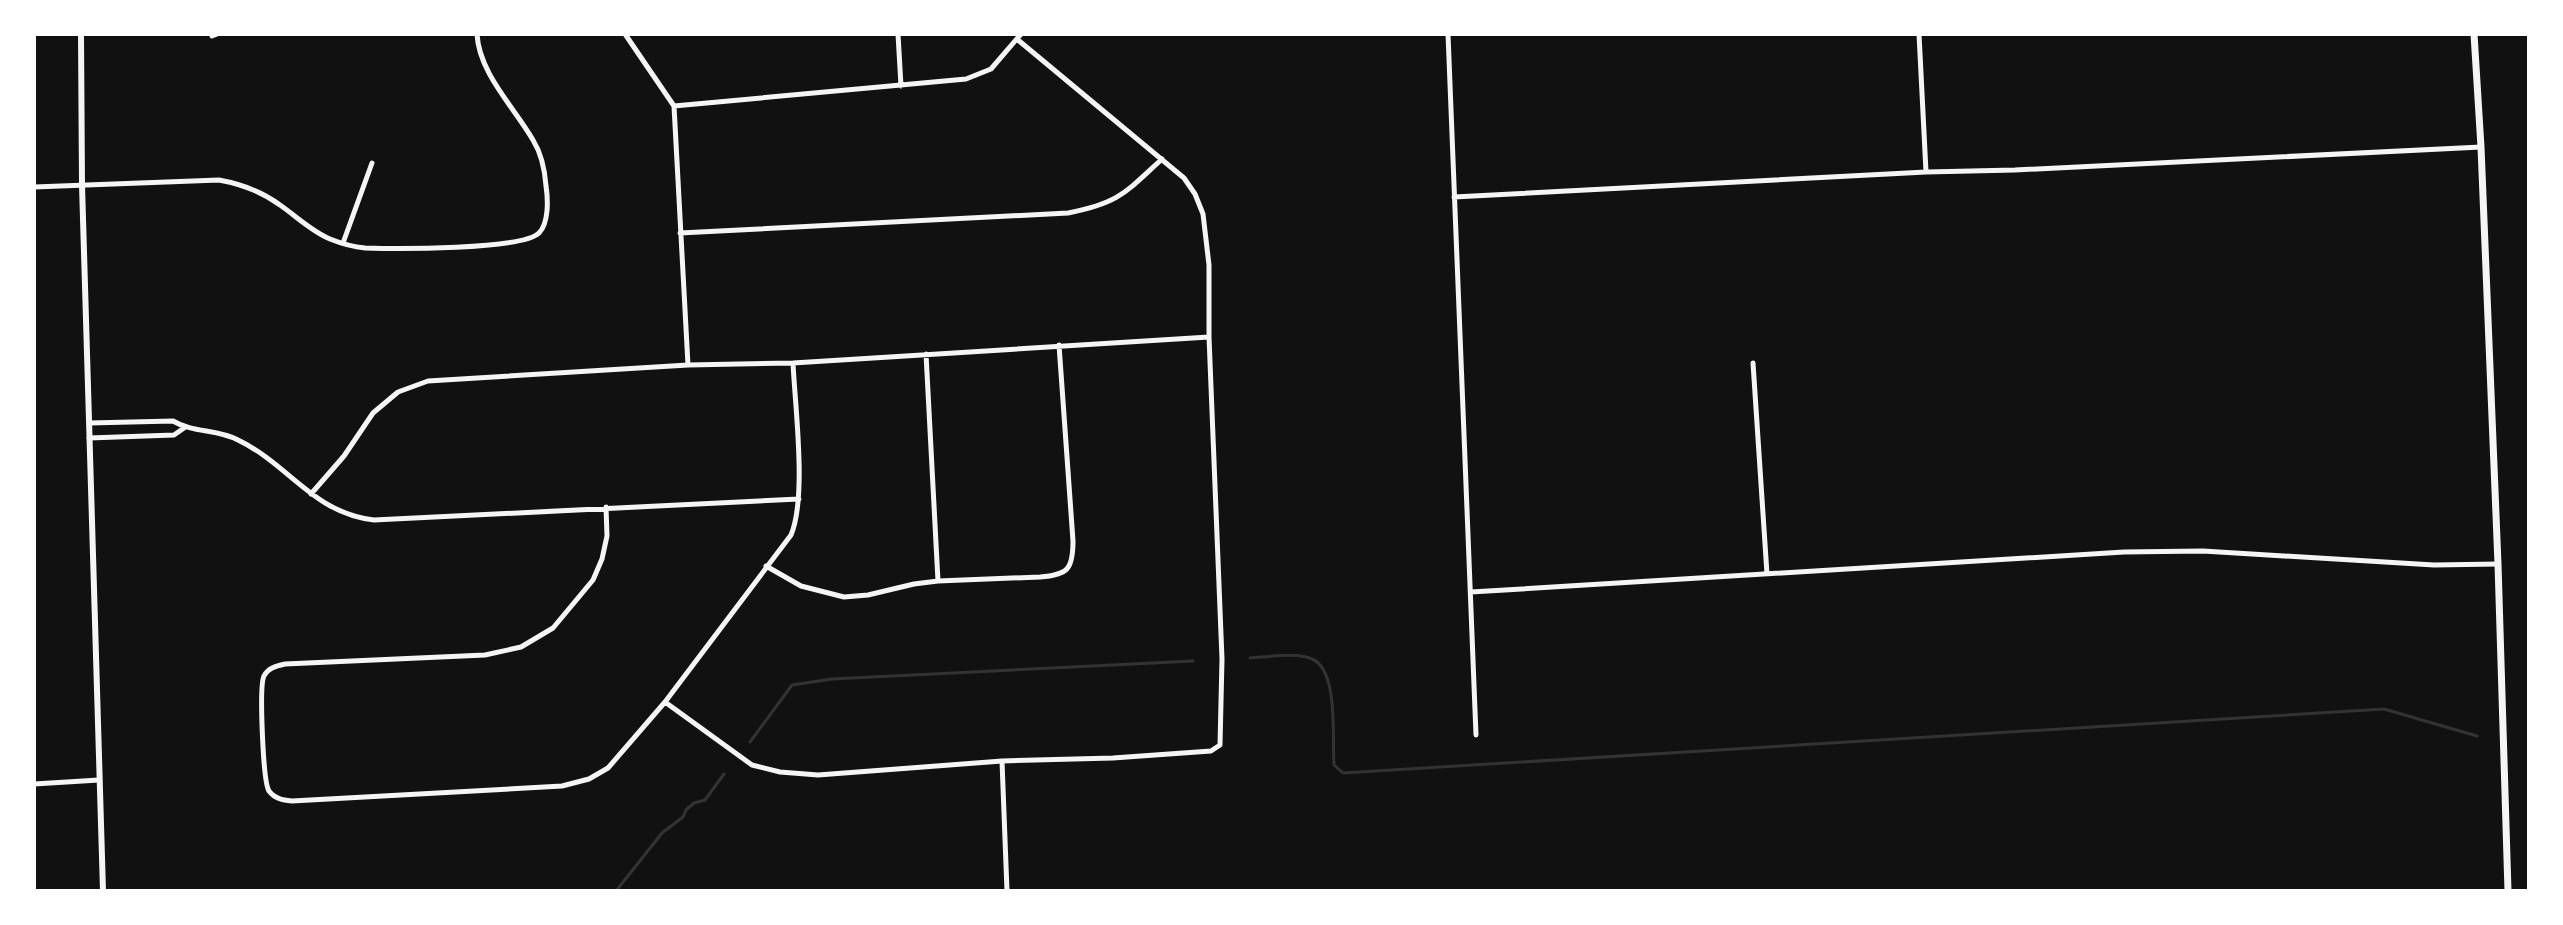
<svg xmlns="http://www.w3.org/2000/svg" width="2563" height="925" viewBox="0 0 2563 925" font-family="'DM Sans',sans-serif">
	<rect width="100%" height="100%" fill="#111"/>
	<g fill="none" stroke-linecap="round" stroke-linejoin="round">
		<path stroke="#333" stroke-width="3" d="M1250,658C1266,657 1298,652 1312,659C1339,670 1332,739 1334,765L1343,773L2384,709L2477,736
			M750,742L792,685L832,679L1193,661
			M616,891L662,833L683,817L686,810L694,803L705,800L724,774"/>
		<path stroke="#f5f5f5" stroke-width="5" d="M625,34L674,106L688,365
			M898,34L901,86
			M1448,34L1476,735
			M1919,34L1926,172
			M212,36L217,34
			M674,106L966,79L991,69L1021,34
			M34,187L219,180C241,184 261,191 280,205C296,216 311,231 330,239C340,243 354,247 365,248C393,249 522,250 539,233C549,223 548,199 546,186C545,172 541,153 533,140C514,107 479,73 477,34
			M1454,197L1926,172L2015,170L2481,147
			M680,233L1068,213C1119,203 1125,193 1162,159
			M343,243L372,163
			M926,354L938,581
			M1753,363L1767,574
			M89,423L173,421C193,433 217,429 238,440C290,465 313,513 374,520L799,499
			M89,438L174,435L184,428
			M311,494L344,456L373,413L398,392L428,381L688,365L793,363L1209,337
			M606,507L607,536L602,559L593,580L553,628L521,647L485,655L285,664C276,666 268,668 264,676C259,686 263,782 269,791C275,799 283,800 292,801L562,786L589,779L608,768L665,702L791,535C807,497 795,407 793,363
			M766,566L801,586L844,597L868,595L914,584L938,581L1040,577C1068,575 1073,569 1073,541L1059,345
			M1471,592L2124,552L2203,551L2434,565L2498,564
			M665,702L752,765L780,772L818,775L1002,761L1113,758L1211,751L1220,745L1222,659L1209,337V265L1203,214L1195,194L1184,178L1018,40
			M1002,761L1007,891
			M34,784L99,780"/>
		<path stroke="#f5f5f5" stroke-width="6" d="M81,34L82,185L103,891"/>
		<path stroke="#f5f5f5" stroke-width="7" d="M2474,34L2481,147L2498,564L2508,891"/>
	</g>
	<rect width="2563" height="925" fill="none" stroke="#ffffff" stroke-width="72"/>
</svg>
